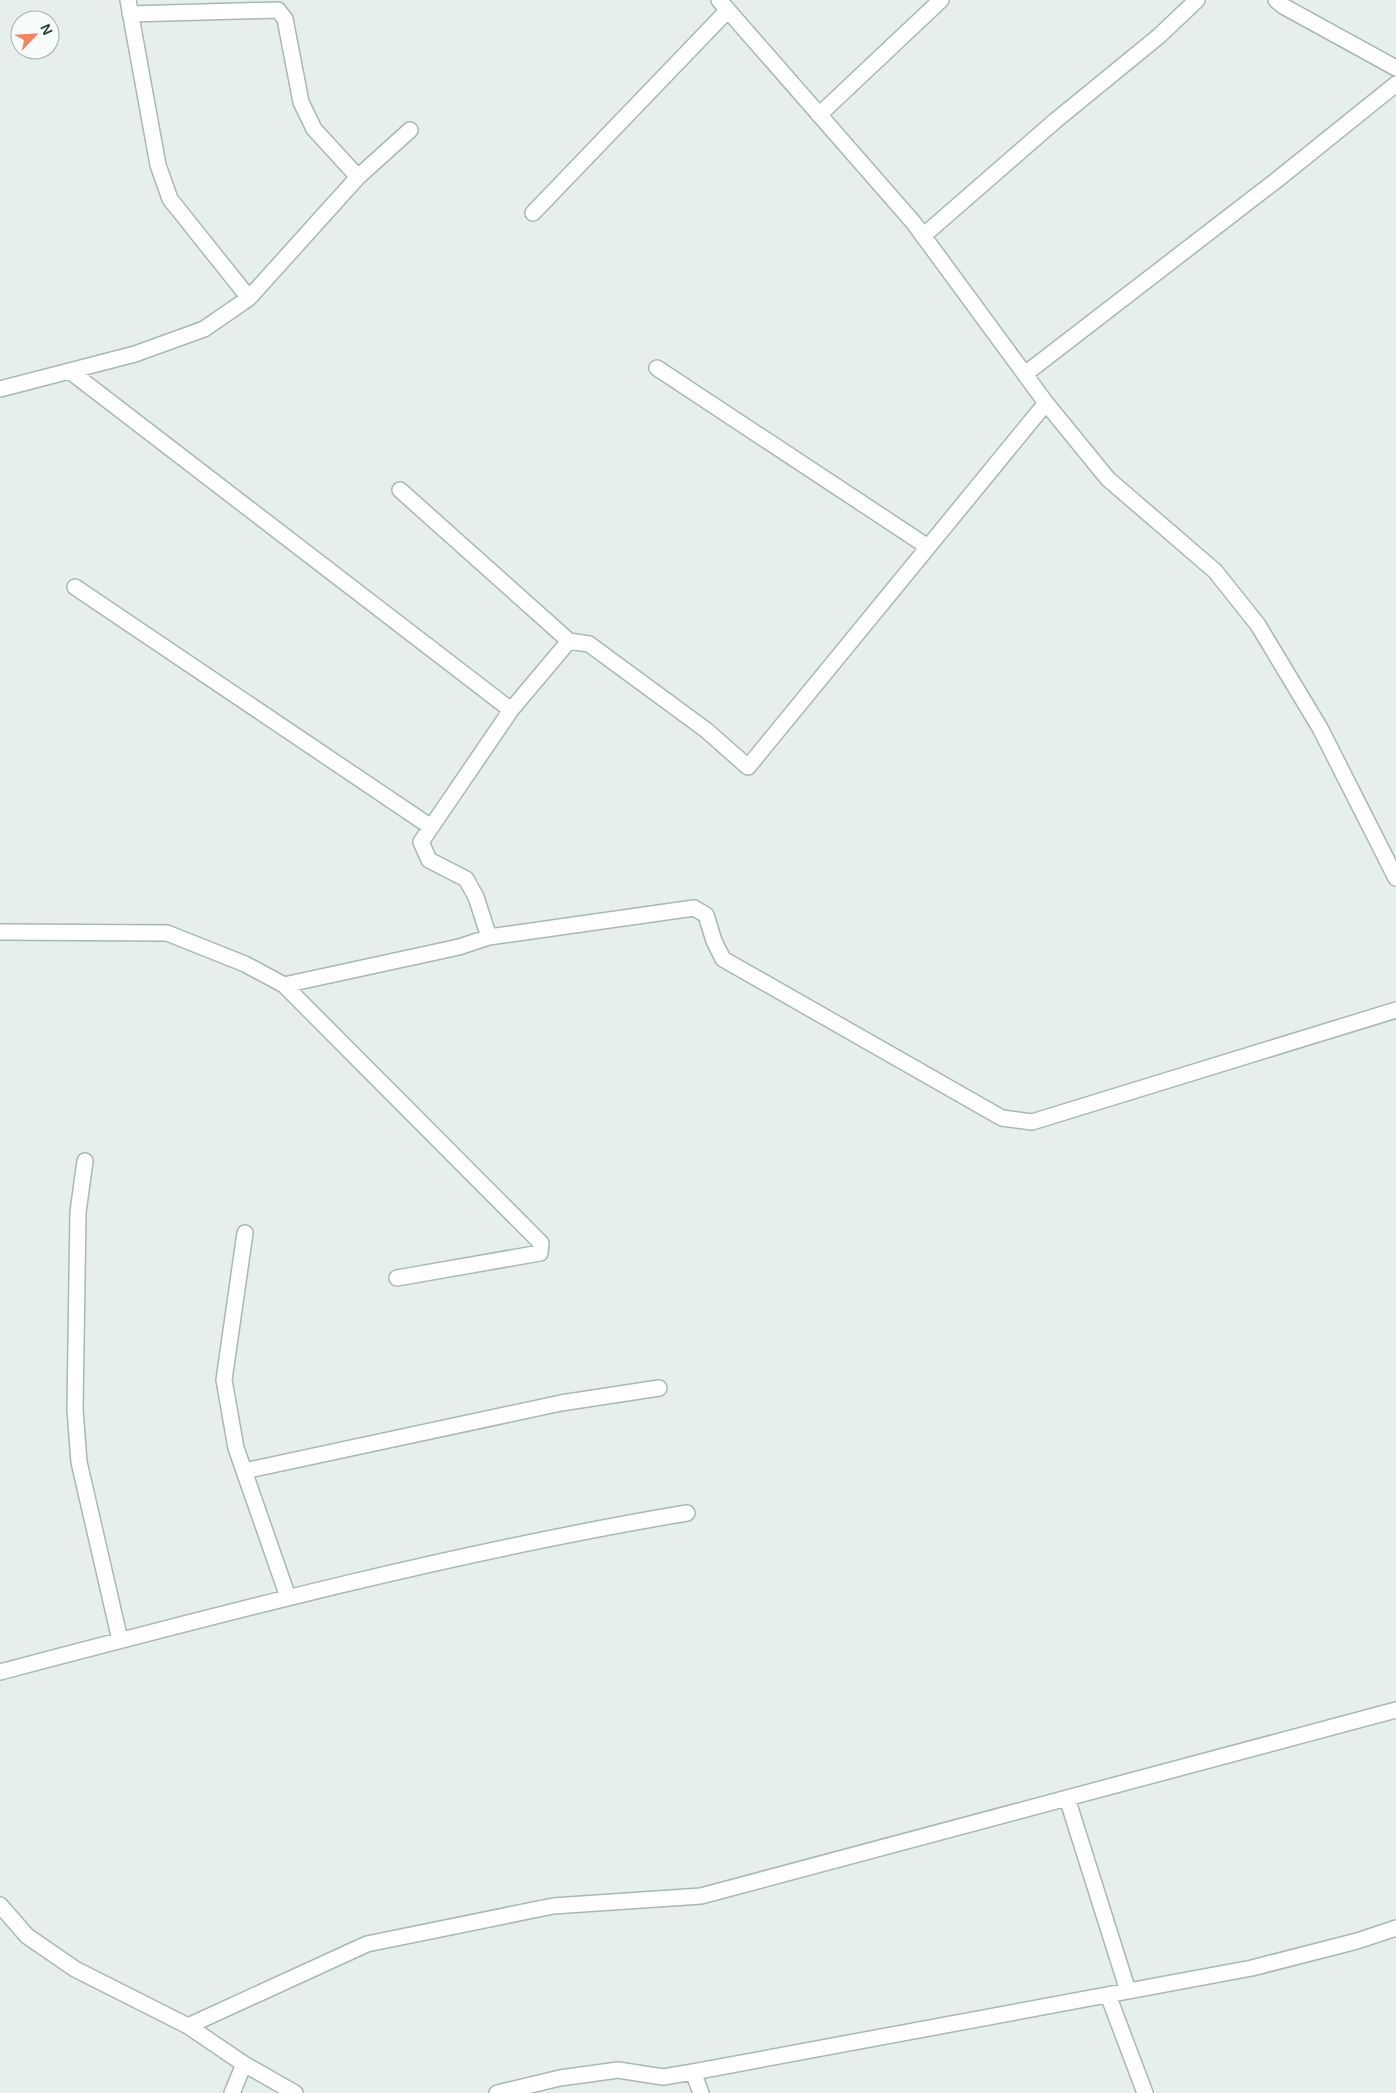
<svg xmlns="http://www.w3.org/2000/svg" width="1396" height="2093" viewBox="0 0 1396 2093" font-family="Helvetica,sans-serif">
	<rect width="100%" height="100%" fill="#e6efeb"/>
	<g fill="none" stroke-linecap="round" stroke-linejoin="round">
		<g stroke="#a8b8b2" stroke-width="18">
			<path id="minor" d="M128,0L158,165L170,199L249,298
				M719,0L913,222L1046,403L1108,479L1215,571L1258,625L1320,728L1396,878
				M1276,0L1283,6L1396,68
				M130,14L278,10L285,19L301,102L314,129L358,177
				M819,115L941,0
				M533,213L728,10
				M923,236L1055,121L1159,36L1197,0
				M657,368L928,547
				M71,372L511,710
				M1025,374L1278,179L1396,84
				M0,389L135,354L204,329L249,298L358,177L410,130
				M400,490L569,641
				M75,587L431,827
				M0,932L167,933L245,964L284,985L541,1243L540,1253L397,1278
				M489,937L476,897L466,879L429,860L421,842L511,710L569,641L589,644L706,730L748,767L1046,403
				M284,985L459,947L489,937L694,908L706,915L714,941L723,959L1002,1118L1032,1122L1396,1010
				M85,1161L78,1212L75,1409L79,1462L120,1640
				M245,1233L224,1380L236,1448L288,1597
				M244,1471L561,1403L659,1388
				M0,1672C228,1612 455,1552 687,1513
				M1067,1798L1128,1991
				M0,1905L27,1936L75,1969L188,2026L244,2064L295,2093
				M1108,1995L1145,2093
				M188,2026L367,1944L553,1906L701,1896L1396,1710
				M693,2072L701,2093
				M232,2093L244,2064
				M497,2093L560,2078L618,2070L663,2077L693,2072L1252,1968L1357,1941L1396,1928"/>
		</g>
		<use href="#minor" stroke="#fff" stroke-width="15"/>
	</g>
	<g transform="translate(35 35) rotate(65)"><circle r="24" fill="#f7fbf9" stroke="#a3b1ad"/>
	<path d="M0-4L9 19L0 12L-9 19Z" fill="#f4845f"/>
	<text y="-8" font-size="14" font-weight="bold" text-anchor="middle" fill="#24423a">N</text>
	</g>
</svg>
